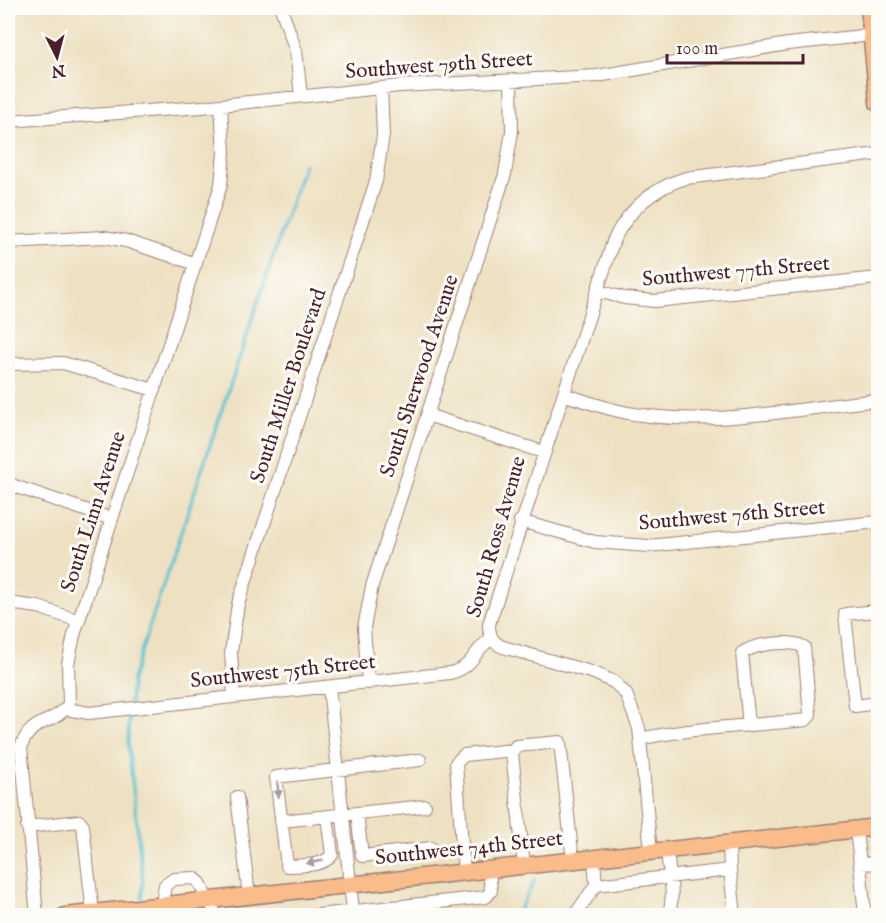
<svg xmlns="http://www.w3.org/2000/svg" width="886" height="923" viewBox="0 0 886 923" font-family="'IM FELL English',serif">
	<rect width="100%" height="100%" fill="#fdfcf7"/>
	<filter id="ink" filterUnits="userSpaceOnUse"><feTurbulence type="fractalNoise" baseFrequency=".0167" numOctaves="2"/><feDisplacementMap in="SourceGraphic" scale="12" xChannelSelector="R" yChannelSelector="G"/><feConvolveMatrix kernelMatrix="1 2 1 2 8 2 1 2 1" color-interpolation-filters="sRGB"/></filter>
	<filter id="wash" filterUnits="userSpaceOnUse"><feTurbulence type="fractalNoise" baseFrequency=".008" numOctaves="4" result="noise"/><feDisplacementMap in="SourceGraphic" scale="24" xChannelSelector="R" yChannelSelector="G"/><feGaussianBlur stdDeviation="1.35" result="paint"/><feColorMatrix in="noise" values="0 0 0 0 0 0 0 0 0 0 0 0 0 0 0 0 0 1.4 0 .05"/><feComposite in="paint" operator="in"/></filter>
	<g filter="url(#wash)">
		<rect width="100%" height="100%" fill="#eee1c2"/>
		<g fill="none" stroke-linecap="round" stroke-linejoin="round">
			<path stroke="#53becf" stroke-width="3" d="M130,704L132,679L304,164
				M129,710L128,742L143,881L142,898
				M516,916L535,880"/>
		</g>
	</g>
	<g filter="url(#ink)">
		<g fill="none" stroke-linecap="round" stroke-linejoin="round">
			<g stroke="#9c8076" stroke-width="14">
				<path id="minor" d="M281,8L296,51L301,96
					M8,121L202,107L400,86L597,76L788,44L871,35
					M8,242L104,237L126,241L196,264
					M598,291L624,298L655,301L878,278
					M8,364L63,363L154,390
					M563,394C588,402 615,412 642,415C719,426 801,408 878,400
					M427,415L543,452
					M8,484L112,519
					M520,521L595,542L649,546L878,522
					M8,603L38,607L79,621
					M878,611L845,614L855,706L878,703
					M368,683L364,628L372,586L505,174L512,131L511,81
					M329,687L353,911
					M234,697L231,652L238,604L376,181L383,135L381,88
					M66,709L89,713L450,673C477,666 473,648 492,639
					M640,739C694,727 751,726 806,720L810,715L804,647C790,639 755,644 742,653L749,726
					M237,797L249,896
					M357,813L362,856L431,848
					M327,816L332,855C323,867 300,865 287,866L276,777L420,760
					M281,821L425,806
					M27,827L79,821L83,826L93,913
					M856,830L860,864L878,863
					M667,850C668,870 677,898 667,916
					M651,852L639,728L626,694L614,682L594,673L503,647C492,643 489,635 489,624L614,239C630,208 653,188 686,178L878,154
					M860,864L865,916
					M524,866L512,753L516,746L560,742L573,861
					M730,870L735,916
					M464,872L456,763L464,755L514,750
					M596,885L730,870L729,844
					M212,899L214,916
					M162,905L165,885L174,879L194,878L200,883L207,900
					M37,916L21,747C31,717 55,725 69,704L68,664L74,635L221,185L224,152L221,106
					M309,916L486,897L491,891L489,871
					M574,916L596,885L594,858"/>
			</g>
			<g stroke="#9c8076" stroke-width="19">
				<path id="major" d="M869,8L878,103
					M65,916L878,827"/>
			</g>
			<use href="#minor" stroke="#fff" stroke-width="12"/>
			<use href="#major" stroke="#fabc8b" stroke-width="16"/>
		</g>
		<defs><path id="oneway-solid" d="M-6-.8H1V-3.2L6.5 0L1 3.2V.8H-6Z" transform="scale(1.5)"/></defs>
		<g fill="#ae9aa0">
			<use href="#oneway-solid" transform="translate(278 789) rotate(84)"/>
			<use href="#oneway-solid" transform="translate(315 862) rotate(170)"/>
		</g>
	</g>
	<g text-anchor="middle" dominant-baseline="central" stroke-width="6" stroke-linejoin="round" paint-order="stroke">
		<g font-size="21" fill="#4a1f2b" stroke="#fdfcf7">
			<text transform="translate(439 66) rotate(-4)">Southwest 79th Street</text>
			<text transform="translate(736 272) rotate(-5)">Southwest 77th Street</text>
			<text transform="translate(420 376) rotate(-72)">South Sherwood Avenue</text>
			<text transform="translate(289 386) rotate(-72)">South Miller Boulevard</text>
			<text transform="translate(94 512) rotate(-72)">South Linn Avenue</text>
			<text transform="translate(732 516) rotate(-5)">Southwest 76th Street</text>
			<text transform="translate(497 537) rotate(-74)">South Ross Avenue</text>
			<text transform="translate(283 672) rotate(-6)">Southwest 75th Street</text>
			<text transform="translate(469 849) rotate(-6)">Southwest 74th Street</text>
		</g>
	</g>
	<rect width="886" height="923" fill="none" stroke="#fdfcf7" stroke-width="30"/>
	<g transform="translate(57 57) rotate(174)" stroke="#fdfcf7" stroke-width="4.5" paint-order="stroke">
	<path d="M0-4.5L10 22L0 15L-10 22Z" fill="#4a1f2b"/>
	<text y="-9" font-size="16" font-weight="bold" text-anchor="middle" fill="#4a1f2b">N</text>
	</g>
	<path d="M667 54v9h136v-9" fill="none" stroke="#4a1f2b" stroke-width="3"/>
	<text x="676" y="54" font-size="18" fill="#4a1f2b" stroke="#fdfcf7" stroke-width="4.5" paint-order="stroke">100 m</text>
</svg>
